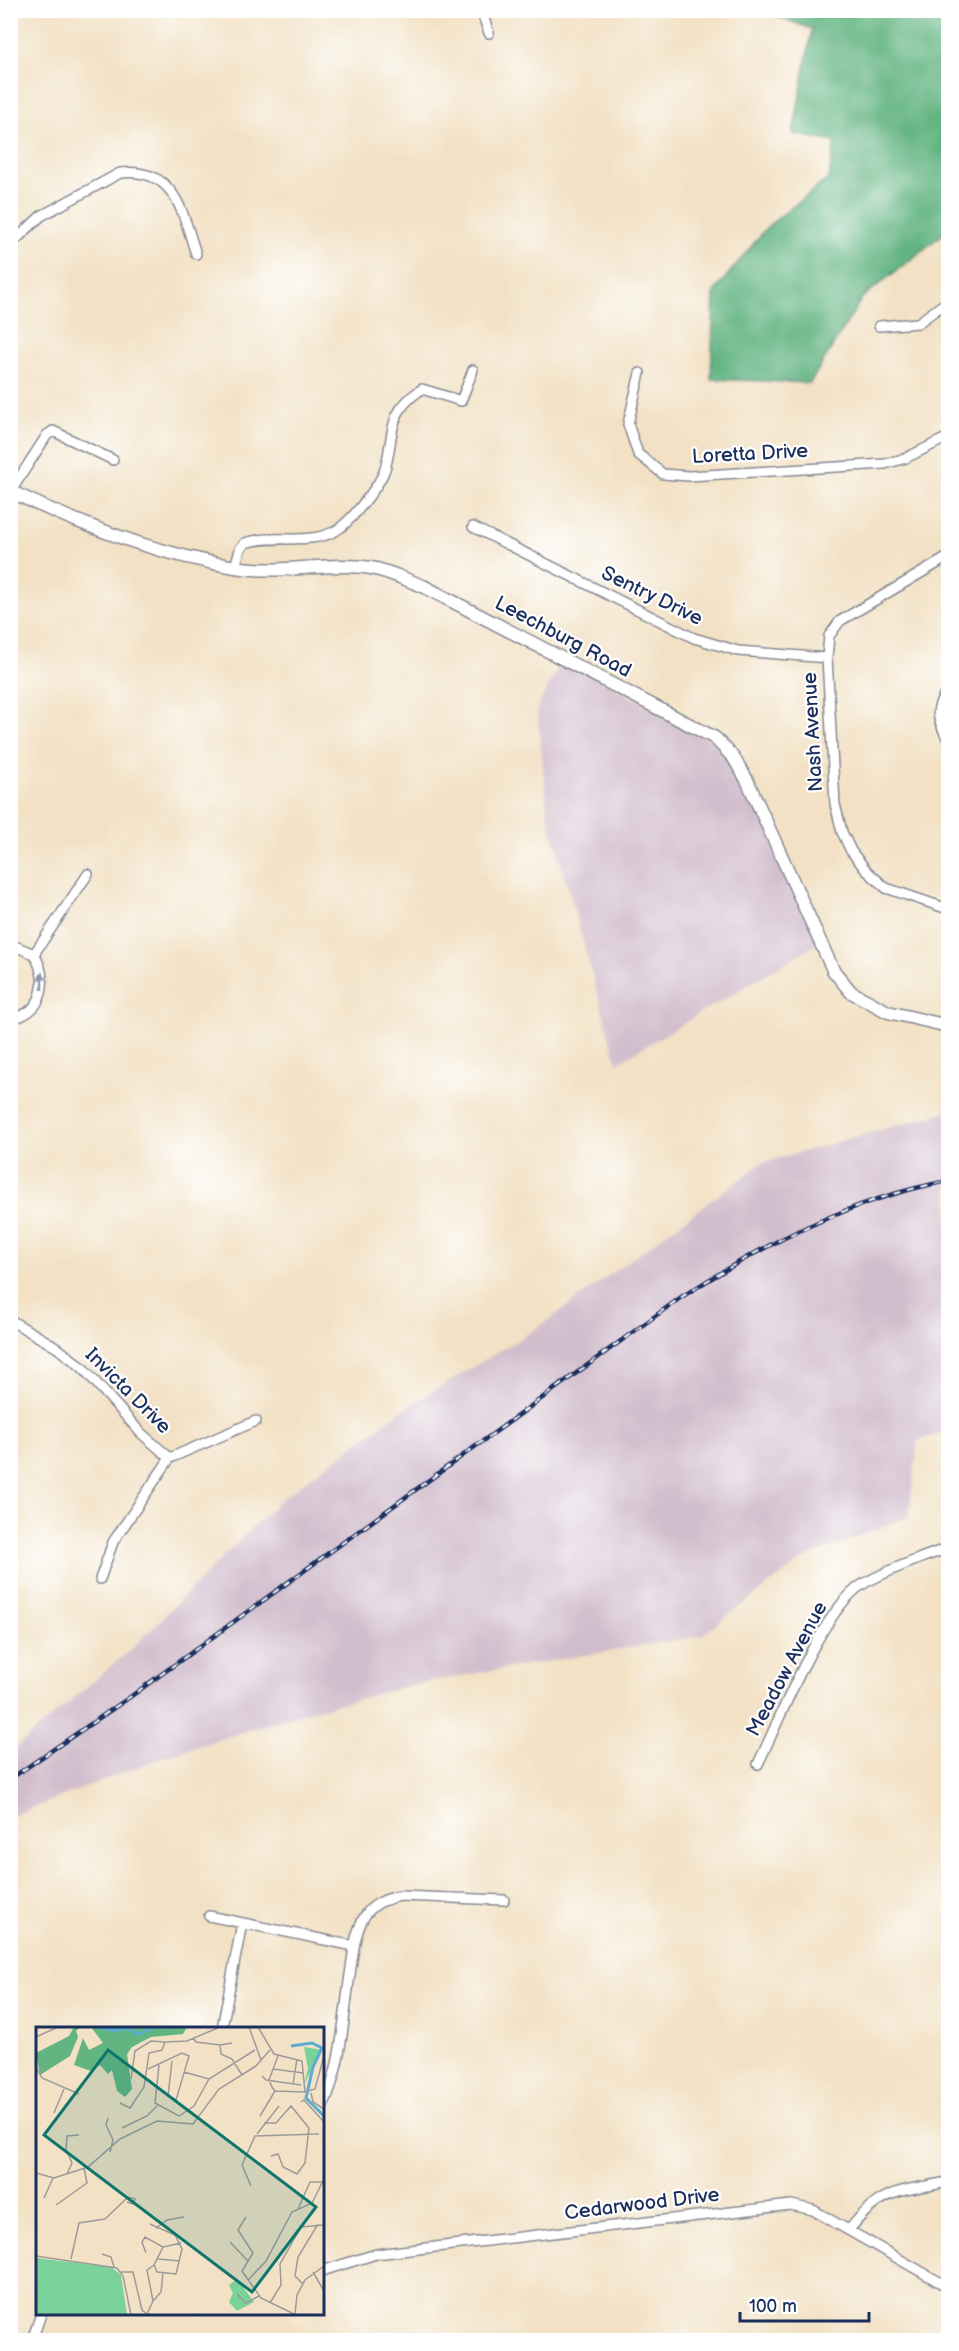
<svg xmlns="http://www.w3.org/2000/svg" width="959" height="2351" viewBox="0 0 959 2351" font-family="'Balsamiq Sans',sans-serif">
	<rect width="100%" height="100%" fill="#fff"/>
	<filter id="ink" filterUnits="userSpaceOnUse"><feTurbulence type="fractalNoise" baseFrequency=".0167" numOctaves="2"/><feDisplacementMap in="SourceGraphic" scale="12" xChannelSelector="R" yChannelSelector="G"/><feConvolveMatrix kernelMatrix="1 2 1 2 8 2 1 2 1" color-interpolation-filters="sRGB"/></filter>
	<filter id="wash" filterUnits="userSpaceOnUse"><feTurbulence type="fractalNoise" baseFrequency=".008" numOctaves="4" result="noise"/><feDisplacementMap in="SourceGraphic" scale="24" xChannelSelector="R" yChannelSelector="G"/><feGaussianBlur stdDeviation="1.35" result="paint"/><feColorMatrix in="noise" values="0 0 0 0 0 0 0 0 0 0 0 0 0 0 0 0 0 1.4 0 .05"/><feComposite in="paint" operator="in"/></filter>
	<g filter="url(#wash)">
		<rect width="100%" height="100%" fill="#f2e1c4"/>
		<path fill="#d1bdcc" d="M563,659L724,747L747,780L820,942L617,1063L548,816L537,708Z
			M948,1111V1431L918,1441L909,1516L803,1559L701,1636L419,1683L289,1717L164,1757L11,1816V1752L130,1650L281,1499L404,1409L539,1327L762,1163Z"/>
		<path fill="#62b481" stroke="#3e7270" stroke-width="1.5" d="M761,11H948V230L862,298L810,383L711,379L714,292L768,226L829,178L835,142L793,134L812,29Z"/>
	</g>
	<g filter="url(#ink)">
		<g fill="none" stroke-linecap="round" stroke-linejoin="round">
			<g stroke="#868891" stroke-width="12">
				<path id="minor" d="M481,10L489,33
					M10,245L41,216L120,173C176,167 182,212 196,254
					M879,326L918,323L948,301
					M640,373L628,424L638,454L663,474L689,476L885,464L906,458L948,437
					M11,491L47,435L53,431L113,460
					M473,527L694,638L738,651L827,658
					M948,557L840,621L829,636L827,658L835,804L842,832L851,851L866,870L886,888L948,909
					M235,567L240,549L245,543C274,533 314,547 340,528C353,518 380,485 385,469C395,435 385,413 422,389L461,401L473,370
					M948,690C932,712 938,718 948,740
					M10,944L34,954C49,980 45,1013 10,1019
					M34,954L88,874
					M10,1320L56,1347L82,1367L141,1433L170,1458
					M170,1458L256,1421
					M100,1579L113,1542L170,1458
					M758,1764C782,1715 817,1622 856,1589C872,1576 928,1555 948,1548
					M209,1916L354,1946
					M222,2028L242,1923
					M322,2108C342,2070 344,2011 351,1968C353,1953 355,1934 363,1919C371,1904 385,1899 400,1896L504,1900
					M849,2230C882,2188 899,2192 948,2182
					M322,2271L376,2254L791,2205L813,2210L948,2287
					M32,2340L41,2314"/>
			</g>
			<g stroke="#868891" stroke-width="15">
				<path id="tertiary" d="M10,491C80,525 157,554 235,567C281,575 328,561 371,568C389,571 406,580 423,586L715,738L733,757L747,780L833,970L851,992L888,1012L948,1026"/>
			</g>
			<use href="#minor" stroke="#fff" stroke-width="9"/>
			<use href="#tertiary" stroke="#fff" stroke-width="12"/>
			<g stroke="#1b2f5e" stroke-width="4.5">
				<path id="rail" d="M10,1779L130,1697L680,1298C762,1245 851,1199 948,1181"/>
			</g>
			<use href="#rail" stroke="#fff" stroke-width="2" stroke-dasharray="7" stroke-linecap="butt"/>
		</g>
		<defs><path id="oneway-solid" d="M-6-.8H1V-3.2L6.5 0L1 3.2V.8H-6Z" transform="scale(1.5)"/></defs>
		<use fill="#8d97ae" href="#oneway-solid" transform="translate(42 981) rotate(-90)"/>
	</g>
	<g text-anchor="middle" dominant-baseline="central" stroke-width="4.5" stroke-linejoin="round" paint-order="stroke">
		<g font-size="20" fill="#1b2f5e" stroke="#fff">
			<text transform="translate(750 454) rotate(-3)">Loretta Drive</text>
			<text transform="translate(652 596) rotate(26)">Sentry Drive</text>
			<text transform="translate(563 637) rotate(28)">Leechburg Road</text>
			<text transform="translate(813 732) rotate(-93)">Nash Avenue</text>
			<text transform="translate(128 1391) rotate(45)">Invicta Drive</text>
			<text transform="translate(787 1669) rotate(-62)">Meadow Avenue</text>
			<text transform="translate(642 2204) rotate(-7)">Cedarwood Drive</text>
		</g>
	</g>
	<g transform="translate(36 2027)">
		<rect width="288" height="288" fill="#f2e1c4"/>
		<path d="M268,20L287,23L268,57L272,42ZM0,231L75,240L85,248L91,288H0ZM201,252L218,275L201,284L193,275L197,266L193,258Z" fill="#78d299"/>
		<path d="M38,0H45L40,4L42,10L34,29L4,48L0,26L33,9ZM55,0H151L147,7L115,10L96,20L91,27L96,62L89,70L81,64L76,43L72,47L64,38L55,44L38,38L47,11L53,23L67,16Z" fill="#62b481"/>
		<path fill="none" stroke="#5aacd5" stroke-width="3" d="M64,0L79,4L90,1L103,7L118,0M255,19L276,16L286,21L277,40L270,71L288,89"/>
		<path fill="none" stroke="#9c9a9b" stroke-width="1.5" d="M213,0L225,33M222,0L238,27L266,34L269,65M0,10L22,0M157,11L160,15L184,18L196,16M184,18L185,27L196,32L206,48M242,29L233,53L236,60L239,64L269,65M123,38L119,76L143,89L158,79L173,52L219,23M0,40L6,51L43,67M112,42L146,26L153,29L140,73L132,69L136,34M237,42L267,46M148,45L173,52M226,49L230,53L265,58M95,52L99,24L115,14L129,15M257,57L261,32M269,65L279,62L288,29M275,66L277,75L288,82M265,75L268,73L288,95M84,76L94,81L108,60L113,26L126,23L129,15L151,14L184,0M18,86L28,62M224,89L239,64M72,91L70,98L77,113L74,125M228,96H240L255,79L273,101M86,101L111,89L121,79M221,107L243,79M235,129L242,127L247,140L261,147L269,136L273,101M0,146L18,151L52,140L84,112L121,94L157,97L183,62L220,39L234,23M31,147L36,136L30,122L31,109L43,108M215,159L206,138L219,109L283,107M8,171L17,151M20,178L51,156L48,141M262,182L274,155H287M210,190L202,203L217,226L206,244L225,271L260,288M114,197L139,208L146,222L140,247L121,245L118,238M120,201L131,193L148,190M194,215L212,234M127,220L145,216M110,226L106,215L109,210L127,220L118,238L111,243L117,274L111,287M66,227L75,230L78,240M0,229L81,241L87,249L95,288M35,232L43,196L69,192L92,170L99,172L97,177L91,175M122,232L144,234M85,245H97L106,283L112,288M277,245L288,264M212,253L230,234L256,185L276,176L288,152M267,257L259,249L262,230L282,197M201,267L210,276L223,269M117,274L125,265L127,246M234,276L245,258L244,237L265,200L288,198M259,287L261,268L269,253L288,239"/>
		<path fill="#0f766e" fill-opacity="0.15" stroke="#0f766e" stroke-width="3" d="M72,23L280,180L216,265L8,108Z"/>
		<rect width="288" height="288" fill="none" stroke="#1b2f5e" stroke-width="3"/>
	</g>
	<rect width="959" height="2351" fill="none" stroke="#fff" stroke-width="36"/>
	<path d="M740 2312v9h129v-9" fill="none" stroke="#1b2f5e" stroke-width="3"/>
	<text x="749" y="2312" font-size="18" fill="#1b2f5e" stroke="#ffffff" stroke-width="4.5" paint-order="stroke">100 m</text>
</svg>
